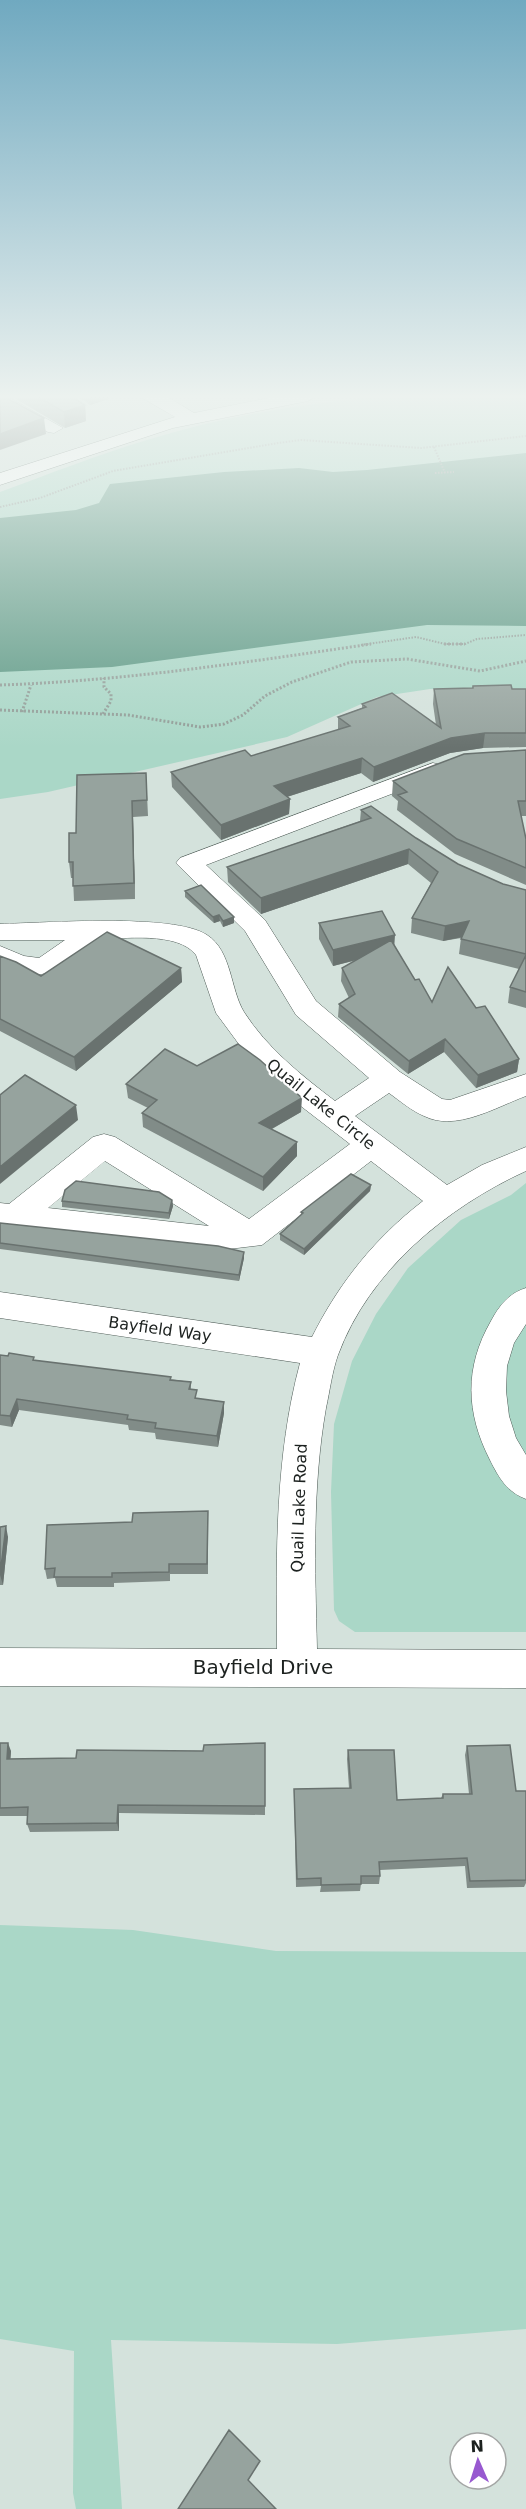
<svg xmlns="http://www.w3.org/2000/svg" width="526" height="2509" viewBox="0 0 526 2509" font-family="'DejaVu Sans',sans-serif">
	<rect width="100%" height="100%" fill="#d4e2dc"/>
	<path fill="#aad7c7" d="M391,396H526V691L430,689L377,697L287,737L48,792L0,799V492C49,474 97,455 147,440C225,416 309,402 391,396Z
		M526,1183V1632H355L339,1621L334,1610L331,1492L334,1424L352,1361L376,1314L408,1268L461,1220L511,1195Z
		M0,1925L133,1930L276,1951L526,1952V2329L337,2344L111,2340L122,2509H76L73,2493L74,2351L0,2339Z"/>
	<path fill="#5c9884" d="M526,453V626L427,625L112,667L0,672V518L76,510L99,503L110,484L224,472L299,468L333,472L367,470Z"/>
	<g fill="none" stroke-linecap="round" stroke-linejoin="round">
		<g stroke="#4e5b56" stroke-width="1">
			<path id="minor" d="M0,396H6L63,428L54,433L48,432L0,407Z
				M139,396H166L194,413L279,396H316L308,401L173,428L0,485V473L175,417Z
				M433,763L441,765L445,770L441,775L206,865L265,920L316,1001L400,1072L442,1099L450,1100L526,1074V1096C496,1107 456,1132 424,1116C412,1111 400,1101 389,1093L355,1116L447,1185L482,1165L526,1147V1171C447,1207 369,1271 338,1355C332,1372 330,1390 326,1408C312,1488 315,1568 317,1649L526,1650V1688L0,1686V1648L277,1649C276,1553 275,1456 300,1363L0,1318V1292L312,1337C339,1283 375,1238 423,1201L371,1161L262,1245L212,1251L0,1227V1203L9,1204L93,1137L104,1134L115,1137L249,1219L350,1144L280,1090L255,1066L216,1013L196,955C178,931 123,939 96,939C71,968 37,987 0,966V946L24,956L39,958L65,940H0V924C45,923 174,913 207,935C232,951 230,989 244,1012C267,1048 301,1075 335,1101L369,1078L296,1015L245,931L176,863L180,858ZM105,1161L209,1226L48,1208Z
				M526,1288V1324L514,1343L507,1366L506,1391L509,1416L516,1438L526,1455V1499C507,1492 499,1478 490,1460C466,1413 464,1368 491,1321C499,1306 509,1293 526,1288Z"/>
		</g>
		<path stroke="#929d98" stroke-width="2" stroke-dasharray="1.5 1.5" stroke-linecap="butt" d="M434,447L445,473
			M435,473L454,472
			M0,507L40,498L113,471L278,443L301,440L421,448L526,436
			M361,645L416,637L445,644H465L477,639L526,635"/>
		<path stroke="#929d98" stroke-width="3" stroke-dasharray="2 2" stroke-linecap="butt" d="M444,644H465
			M0,685C124,681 248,662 371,644
			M0,710L128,715L200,727L224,724L243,715L265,696L292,682L351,662L407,659L480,671L526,661
			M22,712L31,685
			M103,714L111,701V694L104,687V678"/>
		<use href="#minor" fill="#fff" fill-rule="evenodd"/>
	</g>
	<path fill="#818c88" d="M11,396H71L85,405L86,421L65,428Z
		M77,396H109V399L90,405Z
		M473,686L512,689H526V747L483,748L450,753L373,782L361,773L287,797L290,799L289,814L221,840L172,787L171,772L251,756L338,730V717L362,708V704L436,725L433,704L434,689L472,688Z
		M526,750V816H521L526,839V885L455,854L397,810L398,801L392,796L393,781Z
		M146,773L148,816L133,817L135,899L74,901L73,878H71L69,862L76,833Z
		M361,810L416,838L458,864L503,884L526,890V1008L508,1003L510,987L519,969L459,954L461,938L443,941L411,933L412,918L431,883L408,864L261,914L228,882L227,867L360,821Z
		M185,891L234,923L223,927L220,921L214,923L185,897Z
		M319,923L394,945L415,980L432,1002L476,1008L519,1059L517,1072L476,1088L444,1052L408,1074L338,1017L339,1004L349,998L341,981L342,968L357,960L333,966L319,939Z
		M0,956L41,976L181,968L182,982L76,1071L0,1031Z
		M197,1066L301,1112L272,1129L297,1142V1156L263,1191L143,1127L142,1113L148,1108L128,1098L126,1084Z
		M371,1185L370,1191L304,1255L280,1240V1234L301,1215V1212Z
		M172,1200L173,1206L169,1219L62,1207V1201Z
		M0,1223L244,1258L239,1281L0,1249Z
		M0,1355L34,1357V1360L191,1382V1389L197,1399L224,1413L218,1447L156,1439L155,1433L129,1430L128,1425L19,1410L12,1427L0,1425Z
		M208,1511V1574H170V1581L114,1583V1587H57L55,1578L47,1579L45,1569L132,1522Z
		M0,1527L8,1537L3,1585H0Z
		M0,1743L11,1751L10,1759L76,1758L203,1751L265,1743V1815L119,1813V1831L30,1832L27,1824L28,1816H0Z
		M467,1746L516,1791H526V1883L524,1887L467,1888L465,1866L380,1870V1876L379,1884H361L360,1891L320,1892L321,1886L296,1887L294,1789L349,1788L347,1759L348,1750L397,1800L441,1798L443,1794H469L465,1755Z"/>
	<path fill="#69726f" d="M89,396H109V399L90,405Z
		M85,405L86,421L65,428L64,412Z
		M44,418L46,434L0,450V434Z
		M485,733L483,748L450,753L373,782L374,767L451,738Z
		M362,758L361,773L274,801V786Z
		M290,799L289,814L221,840V825Z
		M132,801L133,817L135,899L134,883Z
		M409,849L408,864L261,914V898Z
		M219,915L220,921L214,923L213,917Z
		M234,917V923L223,927V921Z
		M469,921L467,936L443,941L445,926Z
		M395,935L394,950L333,966V950Z
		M181,968L182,982L76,1071L74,1057Z
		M445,1039L444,1052L408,1074L409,1061Z
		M519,1059L517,1072L476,1088L478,1075Z
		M302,1098L301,1112L259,1136V1123Z
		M76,1105L78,1120L0,1184V1167Z
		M297,1142V1156L263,1191V1177Z
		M371,1185L370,1191L304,1255V1249Z
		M172,1200L173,1206L169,1219V1213Z
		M244,1252V1258L239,1281V1275Z
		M17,1399L19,1410L12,1427L10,1416Z
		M224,1402V1413L218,1447L217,1436Z
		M6,1526L8,1537L3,1585L0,1575Z
		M8,1743L11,1751L10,1768L7,1759Z
		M118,1805L119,1813V1831L117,1823Z"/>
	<path fill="#96a39e" stroke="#69726f" stroke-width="1.5" d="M0,396H3L44,418L0,434Z
		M36,396H71L85,405L64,412Z
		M511,685L512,689H526V733H485L451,738L374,767L362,758L274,786L290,799L221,825L171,772L245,750L251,756L350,726L338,717L366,707L362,704L392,693L441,728L434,689L473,688V686Z
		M526,750V801H518L526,839V868L457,839L398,795L407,792L393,781L464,754Z
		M146,773L147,800L132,801L134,883L73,886V862H69V833H76L77,775Z
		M371,806L416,838L458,864L503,884L526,890V954L461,939L469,921L445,926L412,918L438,872L409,849L261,898L227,867L371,818L361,810Z
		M201,885L234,917L223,921L219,915L213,917L185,891Z
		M382,911L395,935L333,950L319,923Z
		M107,932L181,968L74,1057L0,1019V956L16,962L41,976Z
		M391,940L415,980L419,979L432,1002L448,967L476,1008L485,1006L519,1059L478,1075L445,1039L409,1061L339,1004L355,994L342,968Z
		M526,955V992L510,987Z
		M238,1044L260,1060L302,1098L259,1123L297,1142L263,1177L142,1113L157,1100L126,1084L165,1049L197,1066Z
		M25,1075L76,1105L0,1167V1095Z
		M351,1174L371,1185L304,1249L280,1234L303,1213L301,1212Z
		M76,1181L159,1192L172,1200L169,1213L62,1201L65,1190Z
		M0,1223L218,1246L244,1252L239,1275L0,1243Z
		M9,1353L34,1357L33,1360L171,1377L170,1380L191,1382L189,1389L197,1390L195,1398L224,1402L217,1436L155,1428L156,1423L127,1419L128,1415L17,1399L10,1416L0,1415V1355L8,1356Z
		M208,1511L207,1564H169V1572L112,1573V1577H54L55,1568L45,1569L47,1525L132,1522L133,1513Z
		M6,1526L0,1575V1527Z
		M0,1743H8L7,1759L76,1758L77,1750L203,1751L204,1745L265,1743V1806L118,1805L117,1823L27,1824L28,1807L0,1808Z
		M510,1745L516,1791H526V1880L470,1881L467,1858L379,1862L380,1876H361V1884L321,1885V1878L297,1879L294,1789L351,1788L348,1750H394L397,1800L443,1798V1794H472L467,1746Z
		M229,2430L260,2461L248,2480L276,2509H178Z"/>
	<linearGradient id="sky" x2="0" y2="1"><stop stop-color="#70a9c0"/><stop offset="0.53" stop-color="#ecf2ef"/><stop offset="1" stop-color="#ecf2ef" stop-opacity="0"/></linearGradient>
	<rect width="526" height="748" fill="url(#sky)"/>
	<g text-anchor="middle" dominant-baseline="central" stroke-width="4.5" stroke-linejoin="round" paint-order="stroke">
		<g font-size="16" fill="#1c211f" stroke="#fff">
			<text transform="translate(321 1104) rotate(39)">Quail Lake Circle</text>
			<text transform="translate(160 1329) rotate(8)">Bayfield Way</text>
			<text transform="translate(299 1508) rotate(-88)">Quail Lake Road</text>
		</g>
		<g font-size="20" fill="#1c211f" stroke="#fff">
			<text x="263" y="1667">Bayfield Drive</text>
		</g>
	</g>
	<g transform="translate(478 2461) rotate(357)"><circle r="28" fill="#ffffff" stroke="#a4a6a5" stroke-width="1.5"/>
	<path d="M0-4.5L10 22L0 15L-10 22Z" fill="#9859d0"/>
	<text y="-9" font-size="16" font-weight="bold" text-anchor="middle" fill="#1c211f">N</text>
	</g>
</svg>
